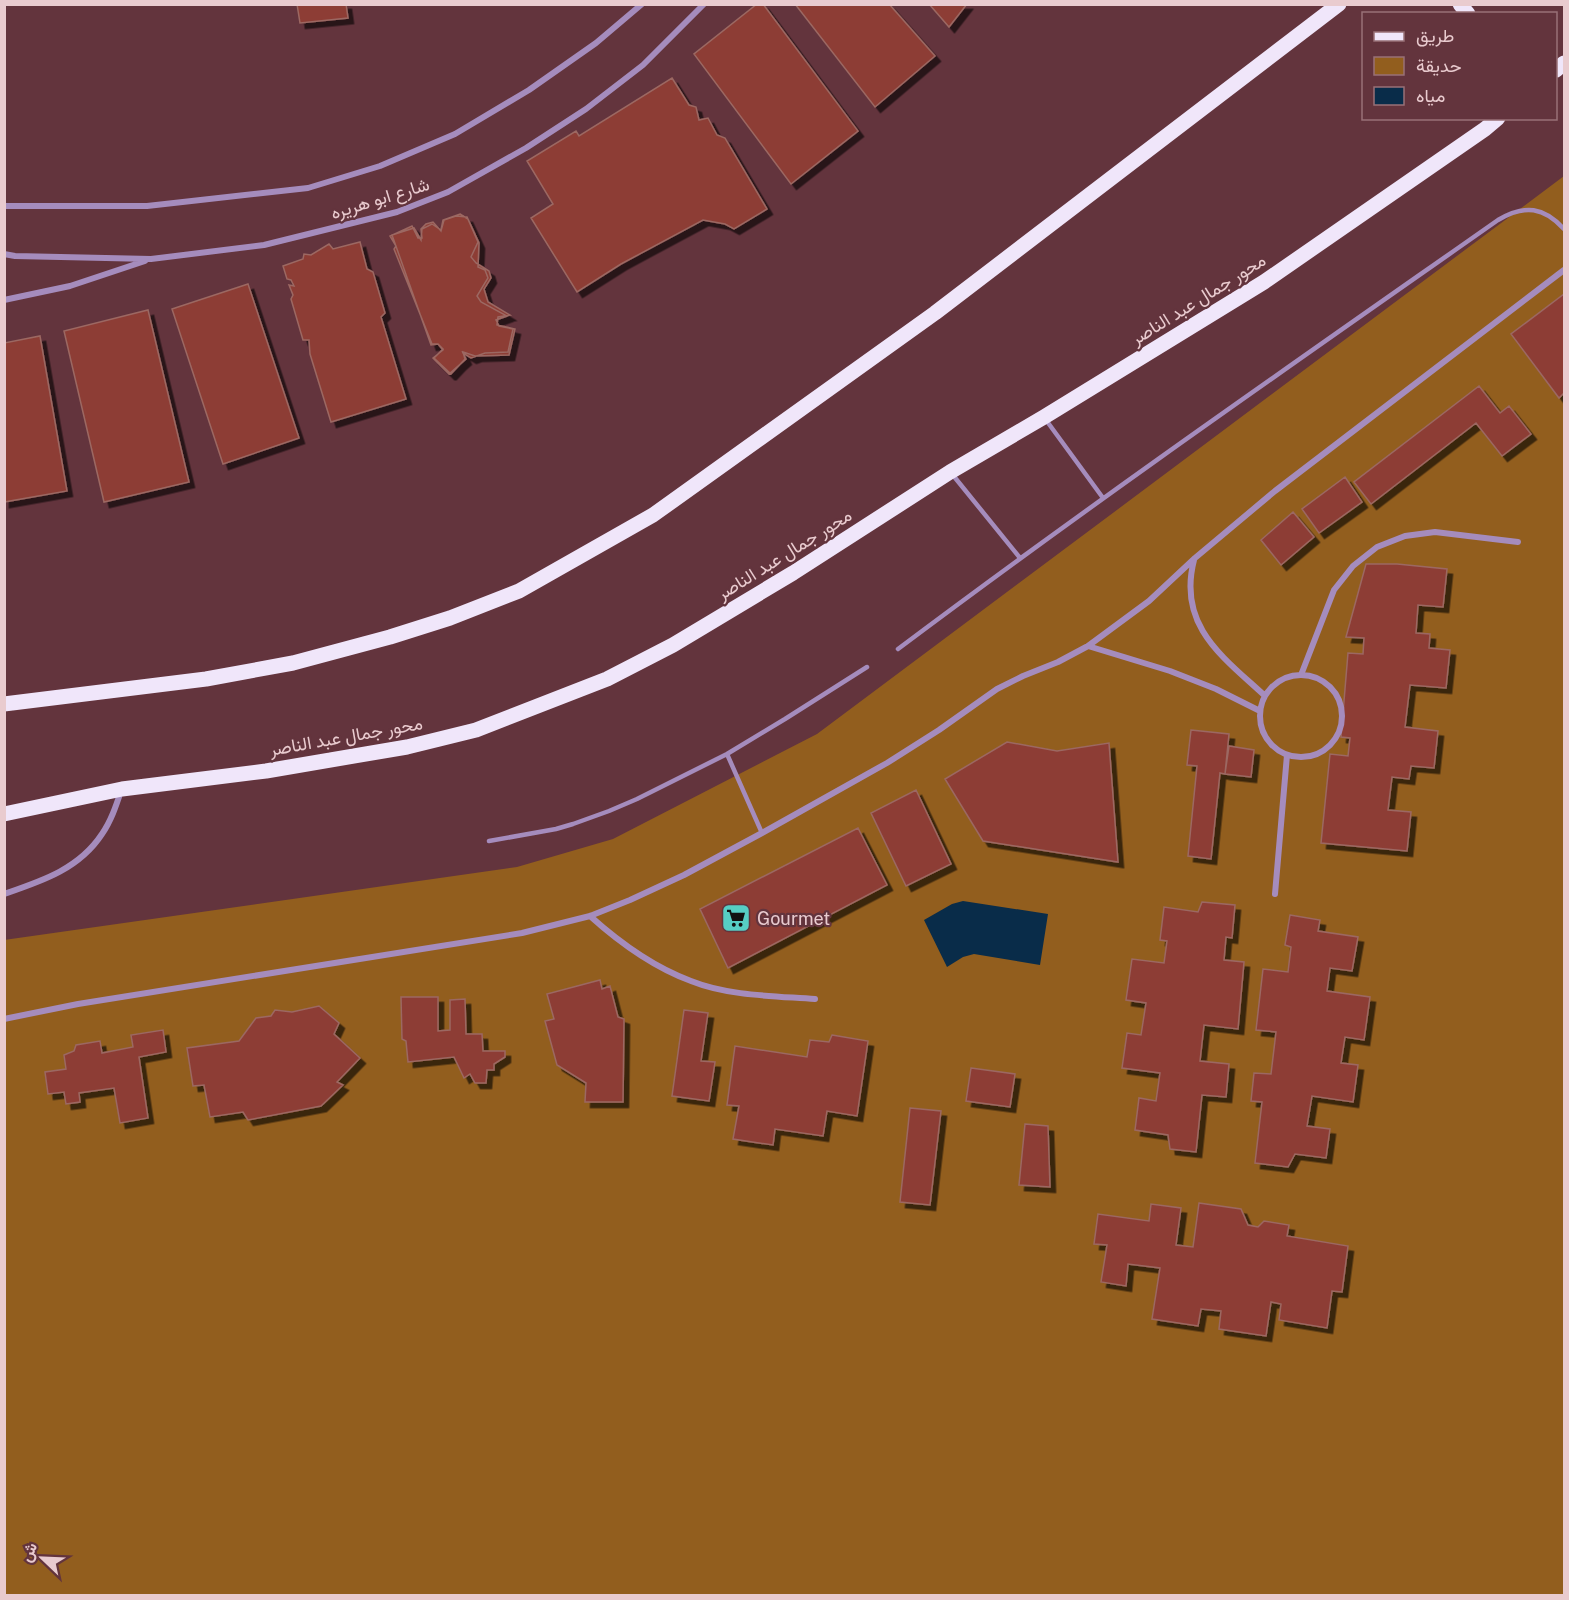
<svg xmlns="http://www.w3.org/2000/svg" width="1569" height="1600" viewBox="0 0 1569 1600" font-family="'Public Sans',Vazirmatn,sans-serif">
	<defs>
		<filter id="shadow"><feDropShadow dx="5.5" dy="5.5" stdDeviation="0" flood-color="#0009"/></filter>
	</defs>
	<rect width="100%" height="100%" fill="#63343d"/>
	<path fill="#925e1e" d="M1564,176V1595H5L4,940L517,867L613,839L817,734Z"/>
	<path fill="#092c49" d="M963,901L1048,914L1040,965L974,954L963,957L947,967L924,920L952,904Z"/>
	<path fill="#8d3d35" stroke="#9c6862" stroke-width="1.5" filter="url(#shadow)" d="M297,4H346L348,18L300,23Z
		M757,4H763L858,131L791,184L694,54Z
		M795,4H889L935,56L875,107Z
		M929,4H967L949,27Z
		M672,78L689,105L696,107L699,120L708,118L717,135L725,138L767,209L734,229L725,224L703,220L621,264L577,292L531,218L553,204L527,161L576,131L579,136Z
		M460,214L468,219L479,243L478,267L485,270L488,278L477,296L481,302L507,316L496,320L499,326L513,329L508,352L485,353L471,358L463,353L466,359L449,374L433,358L443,350L438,344L431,345L392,235L414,228L421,240L422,229L432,224L441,230L443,220Z
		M456,216L467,217L478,242L471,257L476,263L489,271L491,278L484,289L488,302L510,315L498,317L497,325L515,329L509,355L475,356L463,352L465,359L451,374L434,358L443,349L438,344H432L394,249L396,246L390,236L412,226L418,238H422L421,229L426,224L433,222L441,231L444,220Z
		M360,242L367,269L373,272L385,313L381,317L406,399L331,422L310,354L309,340H303L291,299L293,295L289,285L294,286L291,280L287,279L283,266L303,259L304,254L311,255L329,244L333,249Z
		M248,284L299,438L223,464L172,309Z
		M1564,294V393L1559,398L1511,334Z
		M148,310L189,482L104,502L64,331Z
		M40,336L67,491L4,502V343Z
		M1479,386L1500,413L1509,406L1531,434L1502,456L1476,423L1371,504L1354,482Z
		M1345,477L1362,502L1319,533L1302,509Z
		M1293,512L1314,537L1281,565L1261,540Z
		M1366,564H1397L1447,569L1443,607L1418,605L1416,633L1430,634L1429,648L1450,650L1446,688L1410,685L1405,727L1438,731L1434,768L1411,766L1409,779L1392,777L1388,810L1411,812L1407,851L1321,843L1330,754L1348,756L1350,738L1341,737L1348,653L1363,654L1364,638L1346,637Z
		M1191,730L1229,734L1225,774L1220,773L1211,859L1188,856L1197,766L1187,765Z
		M1007,742L1057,751L1109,743L1118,862L983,841L945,779Z
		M1229,746L1254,750L1251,777L1225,774Z
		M916,790L951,864L906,886L871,813Z
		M858,828L887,885L728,968L700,909Z
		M1202,902L1235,905L1232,938L1226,937L1224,960L1244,962L1238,1029L1204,1025L1200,1061L1229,1064L1226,1097L1202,1095L1196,1152L1170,1149L1168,1135L1135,1130L1139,1098L1156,1101L1160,1073L1122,1068L1127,1033L1141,1035L1146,1003L1126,1000L1132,959L1164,963L1167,941L1160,940L1164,907L1198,912Z
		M1290,915L1320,920L1318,931L1358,937L1352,971L1330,968L1327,991L1370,997L1364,1040L1345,1037L1341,1063L1358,1065L1353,1102L1312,1096L1307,1126L1330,1129L1326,1158L1295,1154L1288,1167L1255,1163L1262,1102L1251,1101L1254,1073L1271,1074L1276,1032L1256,1030L1263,969L1288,972L1291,947L1285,945Z
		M600,980L602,989L610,986L618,1017L624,1019L623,1102H585L586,1083L557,1065L545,1021L554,1019L547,994Z
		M401,997H438V1031L450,1030V1000L465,999L466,1034H482L483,1051H505V1057L494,1064V1070H487L486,1083H475L470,1074L464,1078L454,1057L408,1062L406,1041L402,1039Z
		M319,1006L339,1023L334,1034L360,1058L337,1082L343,1085L321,1106L248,1120L243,1112L210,1117L204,1085L193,1086L187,1048L239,1041L256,1018L271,1016L275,1010L292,1012Z
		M684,1010L708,1013L701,1061L715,1062L709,1101L672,1096Z
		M163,1030L166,1052L139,1057L148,1118L120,1123L114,1088L79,1093L80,1102L66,1104L64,1092L48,1094L45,1072L66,1069L64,1055L74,1051L76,1045L100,1041L102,1053L133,1047L131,1035Z
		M832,1035L868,1041L857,1116L827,1111L823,1136L775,1129L773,1145L733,1139L739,1106L727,1105L735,1046L807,1057L810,1040L829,1042Z
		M971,1068L1015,1074L1010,1107L966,1101Z
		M910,1108L941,1111L930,1205L900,1202Z
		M1025,1124L1048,1126L1050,1187L1019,1185Z
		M1199,1203L1241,1209L1248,1225L1258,1227L1264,1221L1289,1225L1287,1236L1348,1246L1342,1292L1332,1291L1327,1328L1279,1320L1281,1304L1271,1302L1266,1336L1219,1329L1221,1311L1201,1309L1198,1326L1152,1319L1160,1268L1128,1264L1126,1286L1101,1282L1107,1245L1094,1244L1098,1214L1149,1221L1151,1204L1181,1208L1176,1245L1193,1247Z"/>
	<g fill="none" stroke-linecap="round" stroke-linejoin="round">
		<path stroke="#a58cbd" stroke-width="4.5" d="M1046,420L1103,498
			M952,474L1020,558
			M898,649C1095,501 1297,361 1498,220C1525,204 1544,207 1564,229
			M727,754L762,833
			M489,841L556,829L573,824L609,811L637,799L727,754L785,719L867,667"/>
		<path stroke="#a58cbd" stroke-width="6" d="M4,206H147L308,188L380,166L455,134L529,90L596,43L642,4
			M4,254L15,256L151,259L264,245L397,212L448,192L526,148L586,109L643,65L704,4
			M4,300L70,286L145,261
			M1194,560C1177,626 1223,657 1265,696
			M1088,646L1170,671L1216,689L1260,711
			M1301,675L1334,590L1353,566L1377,547L1405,536L1435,532L1518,542
			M1260 716a41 41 0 1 1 82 0a41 41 0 1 1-82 0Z
			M4,894C42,881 79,869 102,834C111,821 116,806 121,791
			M1275,894L1287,755
			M590,916C620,943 653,967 691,981C728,996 775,996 815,999
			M4,1019L78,1004L522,933L590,916L630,900L684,875L762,833L887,763L939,730L997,689L1023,676L1058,662L1088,646L1149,601L1195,558L1275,491L1564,270"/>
		<path stroke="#f0e6fa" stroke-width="15" d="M1460,4L1468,14
			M1556,70L1564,63
			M4,704L206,679L293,663L390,637L450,618L519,591L653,515L935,313L1339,4
			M4,814L122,789L266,771L407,747L476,730L607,679L673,645L793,573L950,472L1044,417L1264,282L1485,129L1498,118"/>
	</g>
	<defs>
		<g id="supermarket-square" transform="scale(1.5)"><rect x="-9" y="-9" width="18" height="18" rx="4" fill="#56cec4" stroke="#63343d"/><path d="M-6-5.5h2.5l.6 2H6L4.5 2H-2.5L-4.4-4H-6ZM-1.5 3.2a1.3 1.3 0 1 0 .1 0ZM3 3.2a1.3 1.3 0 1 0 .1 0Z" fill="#111"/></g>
	</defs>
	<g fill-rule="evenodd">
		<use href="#supermarket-square" x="736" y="918"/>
	</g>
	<g text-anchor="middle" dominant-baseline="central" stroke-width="4.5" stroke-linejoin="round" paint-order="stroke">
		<g font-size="18" fill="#e9cbcf" stroke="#63343d">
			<text transform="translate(380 198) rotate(-17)">شارع ابو هريره</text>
			<text transform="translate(1198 299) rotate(-32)">محور جمال عبد الناصر</text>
			<text transform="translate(784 554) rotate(-32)">محور جمال عبد الناصر</text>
			<text transform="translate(346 736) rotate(-10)">محور جمال عبد الناصر</text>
		</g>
		<g font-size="18" fill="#e9cbcf" stroke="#63343d" text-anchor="start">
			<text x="757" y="918">Gourmet</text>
		</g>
	</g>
	<rect width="1569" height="1600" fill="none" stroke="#e9cbcf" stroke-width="12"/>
	<rect x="1362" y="12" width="195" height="108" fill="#63343d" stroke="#997077" stroke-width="1.5"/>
	<rect x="1374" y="32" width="30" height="9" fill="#f0e6fa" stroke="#997077" stroke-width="1.5"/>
	<text x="1416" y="42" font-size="18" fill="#e9cbcf">طريق</text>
	<rect x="1374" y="57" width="30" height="18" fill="#925e1e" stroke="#997077" stroke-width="1.5"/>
	<text x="1416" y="72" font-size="18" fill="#e9cbcf">حديقة</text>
	<rect x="1374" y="87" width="30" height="18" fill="#092c49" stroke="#997077" stroke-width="1.5"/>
	<text x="1416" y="102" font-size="18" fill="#e9cbcf">مياه</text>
	<g transform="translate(42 1558) rotate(293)" stroke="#63343d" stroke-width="4.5" paint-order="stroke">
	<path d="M0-4.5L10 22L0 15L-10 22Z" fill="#e9cbcf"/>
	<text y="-9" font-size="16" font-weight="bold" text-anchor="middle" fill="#e9cbcf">ش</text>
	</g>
</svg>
